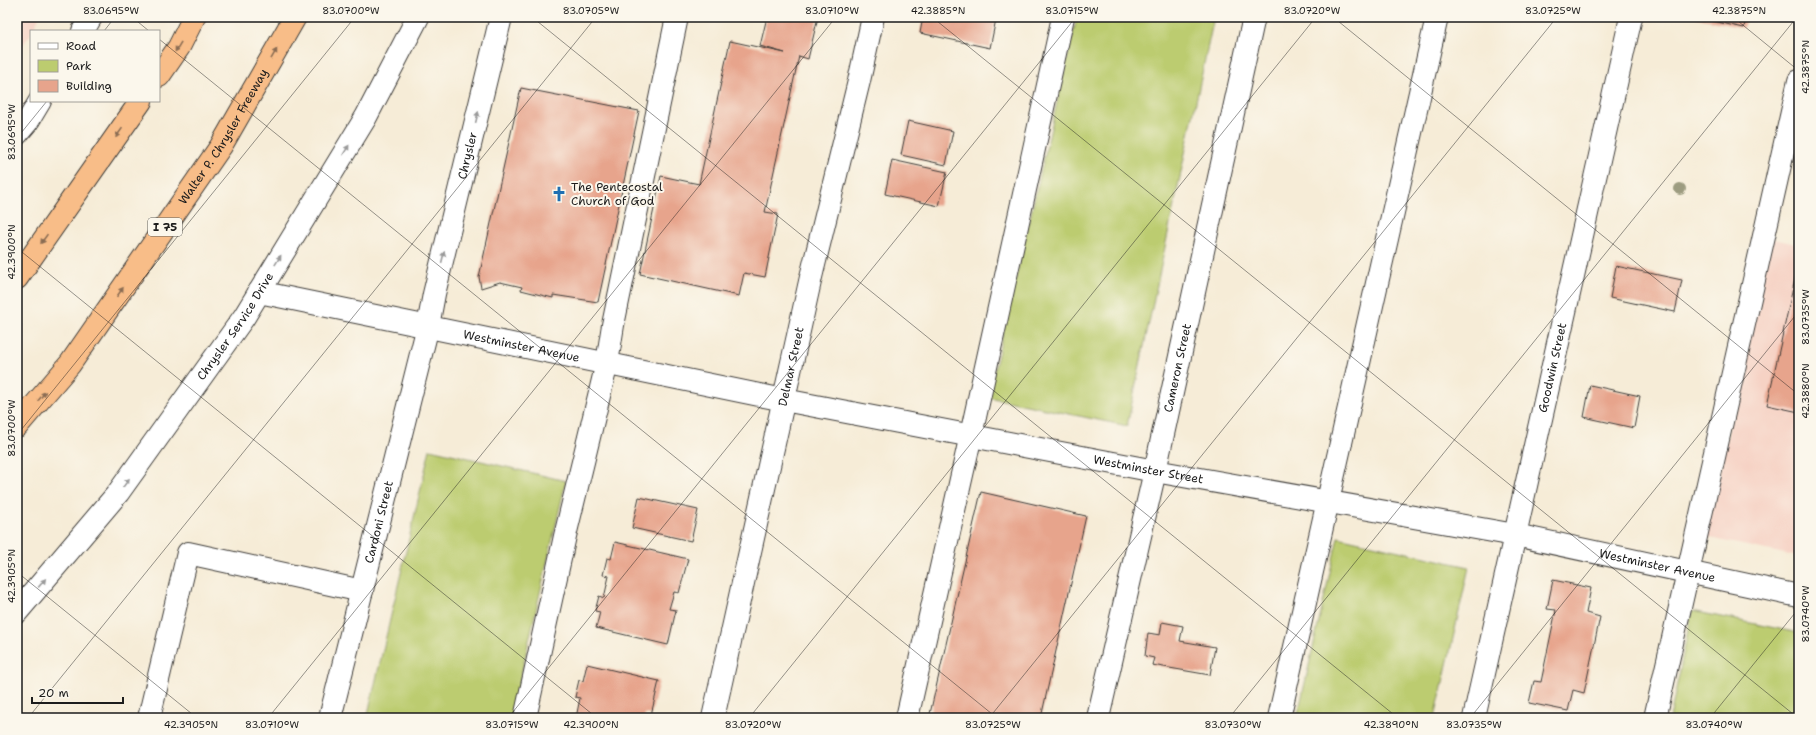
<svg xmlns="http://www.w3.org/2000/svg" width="1816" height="735" viewBox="0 0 1816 735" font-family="'Shantell Sans',sans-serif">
	<rect width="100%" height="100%" fill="#fbf7ec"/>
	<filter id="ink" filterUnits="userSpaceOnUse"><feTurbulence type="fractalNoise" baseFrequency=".025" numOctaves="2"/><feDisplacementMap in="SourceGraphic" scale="8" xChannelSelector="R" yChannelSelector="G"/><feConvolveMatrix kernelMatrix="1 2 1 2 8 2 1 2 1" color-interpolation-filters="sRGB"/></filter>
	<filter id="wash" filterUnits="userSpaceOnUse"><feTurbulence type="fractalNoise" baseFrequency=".012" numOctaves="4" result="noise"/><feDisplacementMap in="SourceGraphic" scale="16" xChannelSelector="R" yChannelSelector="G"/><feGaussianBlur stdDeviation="0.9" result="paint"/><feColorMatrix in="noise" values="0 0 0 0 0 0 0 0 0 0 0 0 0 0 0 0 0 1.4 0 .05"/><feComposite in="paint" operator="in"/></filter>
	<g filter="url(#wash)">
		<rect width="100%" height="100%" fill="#f6ecd7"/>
		<path fill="#f6d2c4" d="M17,17H39L33,31H31V34L17,52Z
			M1771,238L1799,245V557L1705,537Z"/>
		<path fill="#bccc6f" stroke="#6c7446" d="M1077,17H1214L1127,426L988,397Z
			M430,449L566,481L511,718H367Z
			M1338,537L1469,567L1435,718H1297Z
			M1692,611L1799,633V718H1670Z"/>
		<g id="blocks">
			<path fill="#e7a48c" d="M767,17H818L808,59L799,56L765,212L778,214L765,277L744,273L739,296L640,274L661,176L699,184L730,41L785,53L760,46Z
				M923,17H989L996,19L990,48L920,33Z
				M1695,17H1746L1744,28Z
				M521,88L639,111L598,302L553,295V298L521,290L522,287L500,282L481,288L479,277Z
				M908,121L953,131L946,165L901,155Z
				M892,160L947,172L939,206L885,194Z
				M1798,265H1799V412L1767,405Z
				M1616,266L1682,280L1675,312L1610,298Z
				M1590,385L1640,396L1634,428L1584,417Z
				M981,492L1086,516L1041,718H929Z
				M639,497L698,510L691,541L632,528Z
				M615,542L688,559L679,593L674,592L669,609L676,610L668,645L596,628L600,612L595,611L599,596L604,598L609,576L603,575L607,558L611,559Z
				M1553,580L1591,588L1586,613L1600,617L1584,693L1573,690L1568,711L1529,703L1534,681L1541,682L1556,610L1547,609Z
				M1162,622L1183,626L1180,641L1215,647L1210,675L1152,665L1154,658L1145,656L1148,633L1160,635Z
				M587,664L659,681L651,715L645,714L644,718H576L580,698L575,697L579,680L583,681Z"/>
		</g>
	</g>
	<g filter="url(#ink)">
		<use href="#blocks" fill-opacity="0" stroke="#3d3b38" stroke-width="1"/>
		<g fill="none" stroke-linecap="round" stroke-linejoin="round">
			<g stroke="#3d3b38" stroke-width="24">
				<g id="minor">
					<path d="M83,31L91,17"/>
					<path d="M17,134L28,121L40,101"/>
					<path id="s1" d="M259,292L784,400L1155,471L1515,535L1799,596"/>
					<path id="s2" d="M17,612L118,493L244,317L366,117L418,17"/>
					<path d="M149,718L188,553L362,591"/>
					<path id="s3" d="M330,718L428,326L434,294L501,17"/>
					<path d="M525,718L565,536L607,363L613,325L677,17"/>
					<path id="s4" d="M713,718L811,277L859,81L873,17"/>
					<path d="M907,718L971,435L1063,17"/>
					<path id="s5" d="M1098,718L1155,471L1254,17"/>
					<path d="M1279,718L1437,17"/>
					<path id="s6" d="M1474,718L1631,17"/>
					<path d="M1655,718L1799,81"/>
				</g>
			</g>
			<g stroke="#3d3b38" stroke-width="24">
				<g id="highway">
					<path d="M159,76L179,47L194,17"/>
					<path d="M17,278L141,101"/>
					<path id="s7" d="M17,426L70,364L221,146L295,17"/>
				</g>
			</g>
			<use href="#minor" stroke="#fff" stroke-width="22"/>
			<use href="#highway" stroke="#f8bd88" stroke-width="22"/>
		</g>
		<circle fill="#9d9c80" cx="1680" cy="189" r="6"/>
		<defs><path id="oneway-solid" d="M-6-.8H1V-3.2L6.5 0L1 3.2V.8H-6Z"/></defs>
		<g fill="#8a6c52">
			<use href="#oneway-solid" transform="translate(178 47) rotate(121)"/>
			<use href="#oneway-solid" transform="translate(274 54) rotate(-60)"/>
			<use href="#oneway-solid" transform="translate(119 133) rotate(125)"/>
			<use href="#oneway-solid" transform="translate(44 239) rotate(125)"/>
			<use href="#oneway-solid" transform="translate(120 292) rotate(-55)"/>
			<use href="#oneway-solid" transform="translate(42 396) rotate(-50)"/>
		</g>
		<g fill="#999">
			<use href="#oneway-solid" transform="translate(477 117) rotate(-76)"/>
			<use href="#oneway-solid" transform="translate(346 150) rotate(-58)"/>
			<use href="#oneway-solid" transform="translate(443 257) rotate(-76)"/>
			<use href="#oneway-solid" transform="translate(278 260) rotate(-58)"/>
			<use href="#oneway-solid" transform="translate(126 483) rotate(-54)"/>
			<use href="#oneway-solid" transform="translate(42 583) rotate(-50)"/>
		</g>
	</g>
	<path fill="none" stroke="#1c1c1c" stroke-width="1" stroke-opacity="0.45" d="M132,17L149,31M532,17L1398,718M932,17L1798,718M1333,17L1799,395M1733,17L1799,71M104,31L115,17M159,39L997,718M17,138L47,101M17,248L597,718M17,435L355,17M17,572L197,718M28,718L596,17M268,718L836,17M508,718L1076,17M749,718L1316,17M989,718L1557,17M1229,718L1797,17M1470,718L1799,311M1710,718L1799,608"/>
	<defs>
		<g id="church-bare" transform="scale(1.2)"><path d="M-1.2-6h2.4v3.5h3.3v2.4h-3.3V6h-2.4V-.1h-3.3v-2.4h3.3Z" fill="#1f6fb2" stroke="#fbf7ec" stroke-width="2.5" paint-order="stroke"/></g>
	</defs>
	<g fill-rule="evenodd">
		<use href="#church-bare" x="559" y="194"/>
	</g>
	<g text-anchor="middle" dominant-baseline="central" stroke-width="4" stroke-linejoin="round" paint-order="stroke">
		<rect fill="#fbf7ec" stroke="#5f5e5a" stroke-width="1" x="148" y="218" width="34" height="18" rx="3"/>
		<g font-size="11" font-weight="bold" fill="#1c1c1c">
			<text x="165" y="227">I 75</text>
		</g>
		<g font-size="12" fill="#1c1c1c" stroke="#fbf7ec">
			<text stroke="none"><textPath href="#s7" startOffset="356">Walter P. Chrysler Freeway</textPath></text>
			<text stroke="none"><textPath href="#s3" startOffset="579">Chrysler</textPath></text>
			<text stroke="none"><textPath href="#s2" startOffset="360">Chrysler Service Drive</textPath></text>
			<text stroke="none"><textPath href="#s1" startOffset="268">Westminster Avenue</textPath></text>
			<text stroke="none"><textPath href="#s4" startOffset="360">Delmar Street</textPath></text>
			<text stroke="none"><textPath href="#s6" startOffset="359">Goodwin Street</textPath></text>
			<text stroke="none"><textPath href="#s5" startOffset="359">Cameron Street</textPath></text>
			<text stroke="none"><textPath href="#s1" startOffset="907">Westminster Street</textPath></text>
			<text stroke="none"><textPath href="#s3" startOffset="202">Cardoni Street</textPath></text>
			<text stroke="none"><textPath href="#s1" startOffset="1425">Westminster Avenue</textPath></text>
		</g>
		<g font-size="12" fill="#1c1c1c" stroke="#fbf7ec" text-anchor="start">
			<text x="571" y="187">The Pentecostal<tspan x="571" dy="14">Church of God</tspan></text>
		</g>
	</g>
	<rect width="1816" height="735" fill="none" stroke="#fbf7ec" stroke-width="44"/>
	<rect x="30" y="30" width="130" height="72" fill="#fbf7ec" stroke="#a29f99"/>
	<rect x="38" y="43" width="20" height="6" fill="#ffffff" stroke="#a29f99"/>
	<text x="66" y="50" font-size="12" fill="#1c1c1c">Road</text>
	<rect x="38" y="60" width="20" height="12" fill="#bccc6f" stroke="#a29f99"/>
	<text x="66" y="70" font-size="12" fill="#1c1c1c">Park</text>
	<rect x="38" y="80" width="20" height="12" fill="#e7a48c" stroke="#a29f99"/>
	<text x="66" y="90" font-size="12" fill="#1c1c1c">Building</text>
	<path d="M32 697v6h91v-6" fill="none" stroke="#1c1c1c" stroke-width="2"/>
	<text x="38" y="697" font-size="12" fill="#1c1c1c" stroke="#fbf7ec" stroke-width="3" paint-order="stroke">20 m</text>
	<rect x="22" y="22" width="1772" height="691" fill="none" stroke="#1c1c1c" stroke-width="1.5"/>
	<g font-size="10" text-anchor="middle" fill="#1c1c1c">
		<text x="111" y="14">83.0695°W</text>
		<text x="351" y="14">83.0700°W</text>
		<text x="591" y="14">83.0705°W</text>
		<text x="832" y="14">83.0710°W</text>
		<text x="938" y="14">42.3885°N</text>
		<text x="1072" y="14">83.0715°W</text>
		<text x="1312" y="14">83.0720°W</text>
		<text x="1553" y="14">83.0725°W</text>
		<text x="1739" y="14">42.3875°N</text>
		<text transform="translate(1805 67) rotate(-90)" y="4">42.3875°N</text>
		<text transform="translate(11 132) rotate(-90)" y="4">83.0695°W</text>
		<text transform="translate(11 252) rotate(-90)" y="4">42.3900°N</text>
		<text transform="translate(1805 317) rotate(-90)" y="4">83.0735°W</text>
		<text transform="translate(1805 391) rotate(-90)" y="4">42.3880°N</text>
		<text transform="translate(11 428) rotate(-90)" y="4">83.0700°W</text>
		<text transform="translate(11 576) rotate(-90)" y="4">42.3905°N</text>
		<text transform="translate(1805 614) rotate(-90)" y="4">83.0740°W</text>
		<text x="191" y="728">42.3905°N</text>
		<text x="272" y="728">83.0710°W</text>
		<text x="512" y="728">83.0715°W</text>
		<text x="591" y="728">42.3900°N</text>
		<text x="753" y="728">83.0720°W</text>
		<text x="993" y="728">83.0725°W</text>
		<text x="1233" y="728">83.0730°W</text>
		<text x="1391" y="728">42.3890°N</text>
		<text x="1474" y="728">83.0735°W</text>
		<text x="1714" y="728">83.0740°W</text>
	</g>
</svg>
